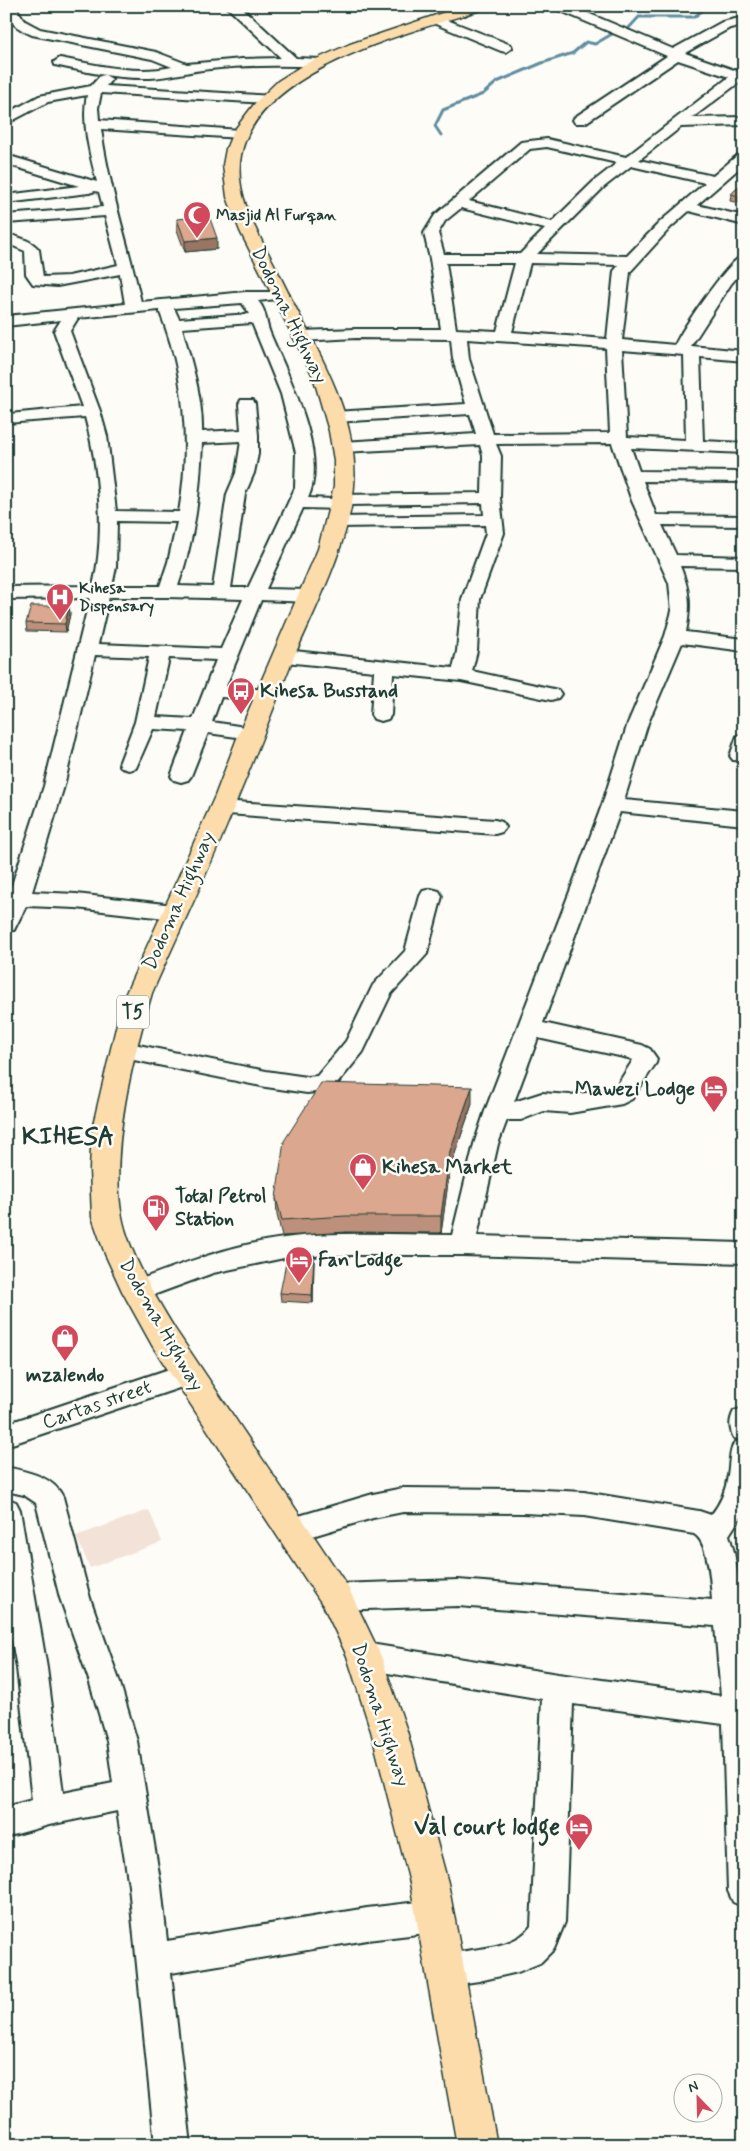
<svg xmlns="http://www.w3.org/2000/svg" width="750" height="2151" viewBox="0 0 750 2151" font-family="Mynerve,sans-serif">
	<rect width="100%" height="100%" fill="#fdfcf7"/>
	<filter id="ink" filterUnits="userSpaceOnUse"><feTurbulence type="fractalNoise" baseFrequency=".02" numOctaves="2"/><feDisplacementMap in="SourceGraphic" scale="10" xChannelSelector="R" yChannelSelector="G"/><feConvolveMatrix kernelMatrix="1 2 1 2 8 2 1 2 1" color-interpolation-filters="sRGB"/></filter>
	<g filter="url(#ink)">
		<path fill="#f3e2d8" d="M149,1510L162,1542L90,1568L76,1536Z"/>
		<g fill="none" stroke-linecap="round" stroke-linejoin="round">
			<path stroke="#608da1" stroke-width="3" d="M441,135L435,126L443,110L483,94L497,82L542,63L573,53L586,42L595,44L612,34L627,30L639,17H694L708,6"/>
			<g stroke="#1f3d34" stroke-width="4">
				<path id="minor" d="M6,6H15L25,21L40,29L156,52L187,64L242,59L281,58L226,6H240L296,58L321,59L327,63L321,67C284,65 247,65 210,69C190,71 170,77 150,78C118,79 86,72 55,65L54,62L60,58C97,65 135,75 172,67L152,59L32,35C19,29 6,22 6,6Z
					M446,6H464L471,11L465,15Z
					M554,6H571L673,49L722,22L744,17V25L730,28L685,53L737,71L744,68V82L741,81L692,118L744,117V125L681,127L639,160L713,176L739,154L744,153V164L697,205L744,216V225L689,211L671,227L630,272L622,340L675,345C682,329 730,258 744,255V269L731,284L691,346L744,351V361L700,357L703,441L744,443V453L631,448L639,471L744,472V482L643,481L656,515L744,516V526L662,525L676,555L744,557V567L680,566C690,590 691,606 686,632L744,639V651L682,643L648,723L624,800L744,811V825L620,812L543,1023L642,1045L650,1049L657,1059L656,1063L632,1099L622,1104L570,1113L544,1111L521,1120H507L498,1144L477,1236L744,1243V1263L462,1255H328L284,1258L213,1273L137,1301L128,1298L124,1291L128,1284C179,1265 230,1245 284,1238C339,1231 396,1235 452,1235L474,1144L485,1111L572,886L602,805L628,723L665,636L672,611L669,583L632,501L612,443L496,444L501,456L500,498L504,533L480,599L477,651L472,671L558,690L561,694L558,698L551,700L461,681L393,674L391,715L388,719L381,721L374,719L371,715L374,671L285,662L278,660L275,656L278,652L285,650L453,668L457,651L462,599L486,533L485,525L338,527L332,526L329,522L332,518L338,517L484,515L483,503L349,505L341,509L303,508L266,589L309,590L316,592L318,596L316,600L309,602L261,600L226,686L275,691L278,695L275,699L268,701L221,697L212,722L258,729L261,733L258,737L251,739L208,733L191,776L188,780L181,782L174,780L171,776L188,731L153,729L136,768L129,770L122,768L119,764L135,722L149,657L95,655L64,786L32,892L76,894L174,905L182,907L185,912L182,917L174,919L76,908L26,906L14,930L6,932V891H10L44,786L90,598L6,599V587L93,586C106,534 99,468 85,417L6,423V415L9,414L82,407L54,331L61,320L6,326V316L125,304L120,274L57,286L33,284L26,274L25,251L6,243V234C18,237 32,240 39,250L43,277L69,276L118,265L105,216L6,223V215L103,207L99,192L95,191L89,193L6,203V195L79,186L6,164V155L97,182C90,155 81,122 87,95L48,102L6,124V114L39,96L91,86L100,76L105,75L112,79L106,86L273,96L275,99L273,102L268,103L101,93L98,108L99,120L240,130L247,134L240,138L101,129C109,188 128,243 141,302L245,292H286L289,295L286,298L258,301C267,311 265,321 270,333C288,376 329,453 308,498L333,499L341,495L482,493L483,456L480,445L342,452L336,451L333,447L336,443L342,442L476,434L470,414L334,422L328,421L326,417L328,413L334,412L466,404L453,359L451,339L356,338L301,341L295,339L293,336L295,333L301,331L356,329H441L430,259L424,233L435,215L521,142L547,139L626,157L729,77L678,60L585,123H575L573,120L575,117L667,56L556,9ZM547,147L617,163L594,181L552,222L469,201L530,149ZM631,166L705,183L661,221L627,256L537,254L604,187ZM461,208L545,229L520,254H444L438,233L445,221ZM446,263H515L497,331L456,329ZM530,263L619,265L614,271L607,339L512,332ZM242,303L250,314L179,319L174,308ZM159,310C185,374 191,444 179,512L116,511L107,436L100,411L70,331L78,318ZM252,323L281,394L296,453L295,488L248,588H231L245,494L254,473L258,454V435L255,404L253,400H241L239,404L241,430L202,432C203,398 191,361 182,328ZM467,339L606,348L610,433L493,434L469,359ZM622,350L684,355L686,440L627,437ZM241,441L236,473L227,494L213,587L178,586C195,537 200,494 202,443ZM117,521L177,522L168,562L160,586H112L116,567ZM109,597H167L243,599L221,649L98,644ZM169,658L216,660L193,719L156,717ZM538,1038L628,1058L633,1060L616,1087L609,1090L570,1095L542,1093L514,1102Z
					M437,16L511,45L512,48L506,52L501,51L433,23L431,20L433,17Z
					M744,734V761L733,760L730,756L737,736Z
					M221,801L495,820L502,822L506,827L502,832L495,834L214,813L211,808L214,803Z
					M431,889L439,891L442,896L427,954L391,994L363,1052L332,1090L307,1093L266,1087L124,1058L116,1056L112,1050L116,1044L124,1042L266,1071L307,1077L317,1076L346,1041L373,985L405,951L420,896L423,891Z
					M187,1363L197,1366L200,1374L197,1382L6,1446V1424Z
					M744,1408V1512L729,1535L734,1552L742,1602L744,1603V1907L733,1902L728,1891L723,1724L573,1704L565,1922L554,1949L540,1963L518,1972L479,1981L445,1986L433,1982L428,1970L433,1958C461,1947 513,1953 531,1926L542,1699L364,1669L353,1665L349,1656L353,1647L364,1643L558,1674L721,1696L715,1626L458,1606L336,1610L326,1606L321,1597L326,1588L336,1584L458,1580L712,1600C711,1584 709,1542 694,1534L584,1516L523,1513L403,1512L373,1518L292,1542L282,1539L278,1530L282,1521L373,1494L403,1488L523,1489L584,1492L699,1511L711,1515C721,1503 726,1490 728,1475C730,1463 729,1453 734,1443L741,1440L734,1438C729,1428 729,1421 734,1411Z
					M6,1467C28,1472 53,1476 63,1497L90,1598L119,1680L137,1741L161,1886L167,1941L367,1908L435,1900L447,1905L451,1916L447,1927L435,1932L367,1940L171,1973L191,2145H155L129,1886L117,1811L49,1825L6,1837V1807L32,1800L17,1668L6,1608V1498L16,1502L20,1510L47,1668L63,1793L113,1783L107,1741L89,1680L60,1598L36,1503L24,1495L6,1491Z"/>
			</g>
			<g stroke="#1f3d34" stroke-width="3">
				<path id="highway" d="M463,6H485L483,9C408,34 230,74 240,179C243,211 262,240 276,268C288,293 301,318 314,343C336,386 358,435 354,486C350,542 313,613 290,666C273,709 257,752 239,795C213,862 181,927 152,993C133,1057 109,1150 122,1217C129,1253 156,1298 175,1329L348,1587L381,1656L407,1731L448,1883L497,2145H457L410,1883L371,1731L347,1656L324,1607L153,1347L122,1291L105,1254L92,1217L90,1169L92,1129L118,1019L126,993L215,796L239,733L318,549L334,487V460L329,431L313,376L240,231L227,197L223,165L226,149L233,132L255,103L278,81L303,65L350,44Z"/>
			</g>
			<use href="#minor" fill="#fdfcf7" fill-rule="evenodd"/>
			<use href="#highway" fill="#fddcac" fill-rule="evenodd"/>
		</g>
		<path fill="#bc907a" stroke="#1f3d34" d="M744,182V204L730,201L731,194Z
			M177,219L217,249L185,252L177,230Z
			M69,606L70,614L66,632L27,631L26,623Z
			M472,1104L450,1168L441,1233L347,1232L282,1236L277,1215L276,1198Z
			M314,1255L313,1303L281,1301L280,1293Z"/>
		<path fill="#997563" stroke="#1f3d34" d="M217,238V249L185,252V241Z
			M69,606L70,614L66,632L65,624Z
			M472,1087V1104L450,1168L441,1233V1216L450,1151Z
			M314,1255V1263L313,1303L312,1295Z"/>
		<path fill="#dba78e" stroke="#1f3d34" d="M744,182V197L731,194Z
			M209,216L217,238L185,241L177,219Z
			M31,606H69L65,624L26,623Z
			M321,1083L472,1087L450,1151L441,1216H346L282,1220L276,1198L284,1141Z
			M314,1255L312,1295L280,1293L287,1258Z"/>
	</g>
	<defs>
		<g id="mosque-pin" transform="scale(1.4375)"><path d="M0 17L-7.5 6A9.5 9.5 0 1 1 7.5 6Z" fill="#d1495b" stroke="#fdfcf7"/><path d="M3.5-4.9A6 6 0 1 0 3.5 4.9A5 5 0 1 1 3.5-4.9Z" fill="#fff"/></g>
		<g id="hospital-pin" transform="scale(1.4375)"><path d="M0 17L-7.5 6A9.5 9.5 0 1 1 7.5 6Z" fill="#d1495b" stroke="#fdfcf7"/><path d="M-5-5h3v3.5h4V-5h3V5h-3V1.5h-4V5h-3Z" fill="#fff"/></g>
		<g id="bus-pin" transform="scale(1.4375)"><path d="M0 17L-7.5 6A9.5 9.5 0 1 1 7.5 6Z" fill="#d1495b" stroke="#fdfcf7"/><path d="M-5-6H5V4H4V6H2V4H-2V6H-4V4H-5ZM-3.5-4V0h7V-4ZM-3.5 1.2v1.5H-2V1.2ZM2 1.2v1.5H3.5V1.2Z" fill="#fff"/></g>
		<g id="hotel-pin" transform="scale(1.4375)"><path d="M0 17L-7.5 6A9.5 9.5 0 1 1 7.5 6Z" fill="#d1495b" stroke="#fdfcf7"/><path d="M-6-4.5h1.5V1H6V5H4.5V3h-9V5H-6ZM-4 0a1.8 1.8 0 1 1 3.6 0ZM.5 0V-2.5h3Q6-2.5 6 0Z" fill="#fff"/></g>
		<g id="shop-pin" transform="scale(1.4375)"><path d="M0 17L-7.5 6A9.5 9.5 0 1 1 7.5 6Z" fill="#d1495b" stroke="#fdfcf7"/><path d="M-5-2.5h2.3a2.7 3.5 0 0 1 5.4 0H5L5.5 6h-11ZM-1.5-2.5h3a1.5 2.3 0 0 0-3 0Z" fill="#fff"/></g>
		<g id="fuel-pin" transform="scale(1.4375)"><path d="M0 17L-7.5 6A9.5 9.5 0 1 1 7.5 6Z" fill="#d1495b" stroke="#fdfcf7"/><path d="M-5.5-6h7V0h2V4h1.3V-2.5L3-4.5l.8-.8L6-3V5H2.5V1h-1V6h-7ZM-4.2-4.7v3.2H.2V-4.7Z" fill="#fff"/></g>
	</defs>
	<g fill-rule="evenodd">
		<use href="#mosque-pin" x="197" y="215"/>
		<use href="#hospital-pin" x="60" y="597"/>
		<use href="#bus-pin" x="241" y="691"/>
		<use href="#hotel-pin" x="714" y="1089"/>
		<use href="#shop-pin" x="363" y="1167"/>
		<use href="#fuel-pin" x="156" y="1208"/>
		<use href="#hotel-pin" x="299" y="1260"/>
		<use href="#shop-pin" x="65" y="1338"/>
		<use href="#hotel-pin" x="579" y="1827"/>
	</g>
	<g text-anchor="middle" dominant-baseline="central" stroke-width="5" stroke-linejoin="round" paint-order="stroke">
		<g font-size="16" font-weight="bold" fill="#1f3d34" stroke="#fdfcf7" text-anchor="start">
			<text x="216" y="215">Masjid Al Furqan</text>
			<text x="79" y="588">Kihesa<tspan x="79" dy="18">Dispensary</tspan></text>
		</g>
		<rect fill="#fdfcf7" stroke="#62766e" stroke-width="1" x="117" y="995.5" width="32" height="33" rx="4"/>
		<g font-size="19" font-weight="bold" fill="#1f3d34">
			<text x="133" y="1012">T5</text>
		</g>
		<g font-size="20" fill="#1f3d34" stroke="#fdfcf7">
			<text transform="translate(289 315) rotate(64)">Dodoma Highway</text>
			<text transform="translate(179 901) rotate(-66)">Dodoma Highway</text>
			<text transform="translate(161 1325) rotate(60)">Dodoma Highway</text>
			<text transform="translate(97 1405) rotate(-19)">Cartas street</text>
			<text transform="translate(380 1715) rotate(72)">Dodoma Highway</text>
		</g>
		<g font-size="20" font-weight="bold" fill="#1f3d34" stroke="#fdfcf7" text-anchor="start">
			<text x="260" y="691">Kihesa Busstand</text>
			<text x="695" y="1089" text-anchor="end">Mawezi Lodge</text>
			<text x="382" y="1167">Kihesa Market</text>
			<text x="175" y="1196">Total Petrol<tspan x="175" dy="23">Station</tspan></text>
			<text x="318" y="1260">Fan Lodge</text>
			<text x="65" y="1375" text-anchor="middle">mzalendo</text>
		</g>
		<g font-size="24" font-weight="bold" fill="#1f3d34" stroke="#fdfcf7" text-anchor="end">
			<text x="560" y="1827">Val court lodge</text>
		</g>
		<g font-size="25" font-weight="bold" fill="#1f3d34" stroke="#fdfcf7">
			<text x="68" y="1137">KIHESA</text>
		</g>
	</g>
	<rect width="750" height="2151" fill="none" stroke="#fdfcf7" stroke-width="25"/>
	<rect x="12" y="12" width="725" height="2126" fill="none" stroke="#1f3d34" stroke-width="2" filter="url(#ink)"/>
	<g transform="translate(698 2098) rotate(337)"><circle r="24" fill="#fdfcf7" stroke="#a4b0a9"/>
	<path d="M0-4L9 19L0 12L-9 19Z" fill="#d1495b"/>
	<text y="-8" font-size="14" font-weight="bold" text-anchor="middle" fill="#1f3d34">N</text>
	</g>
</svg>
